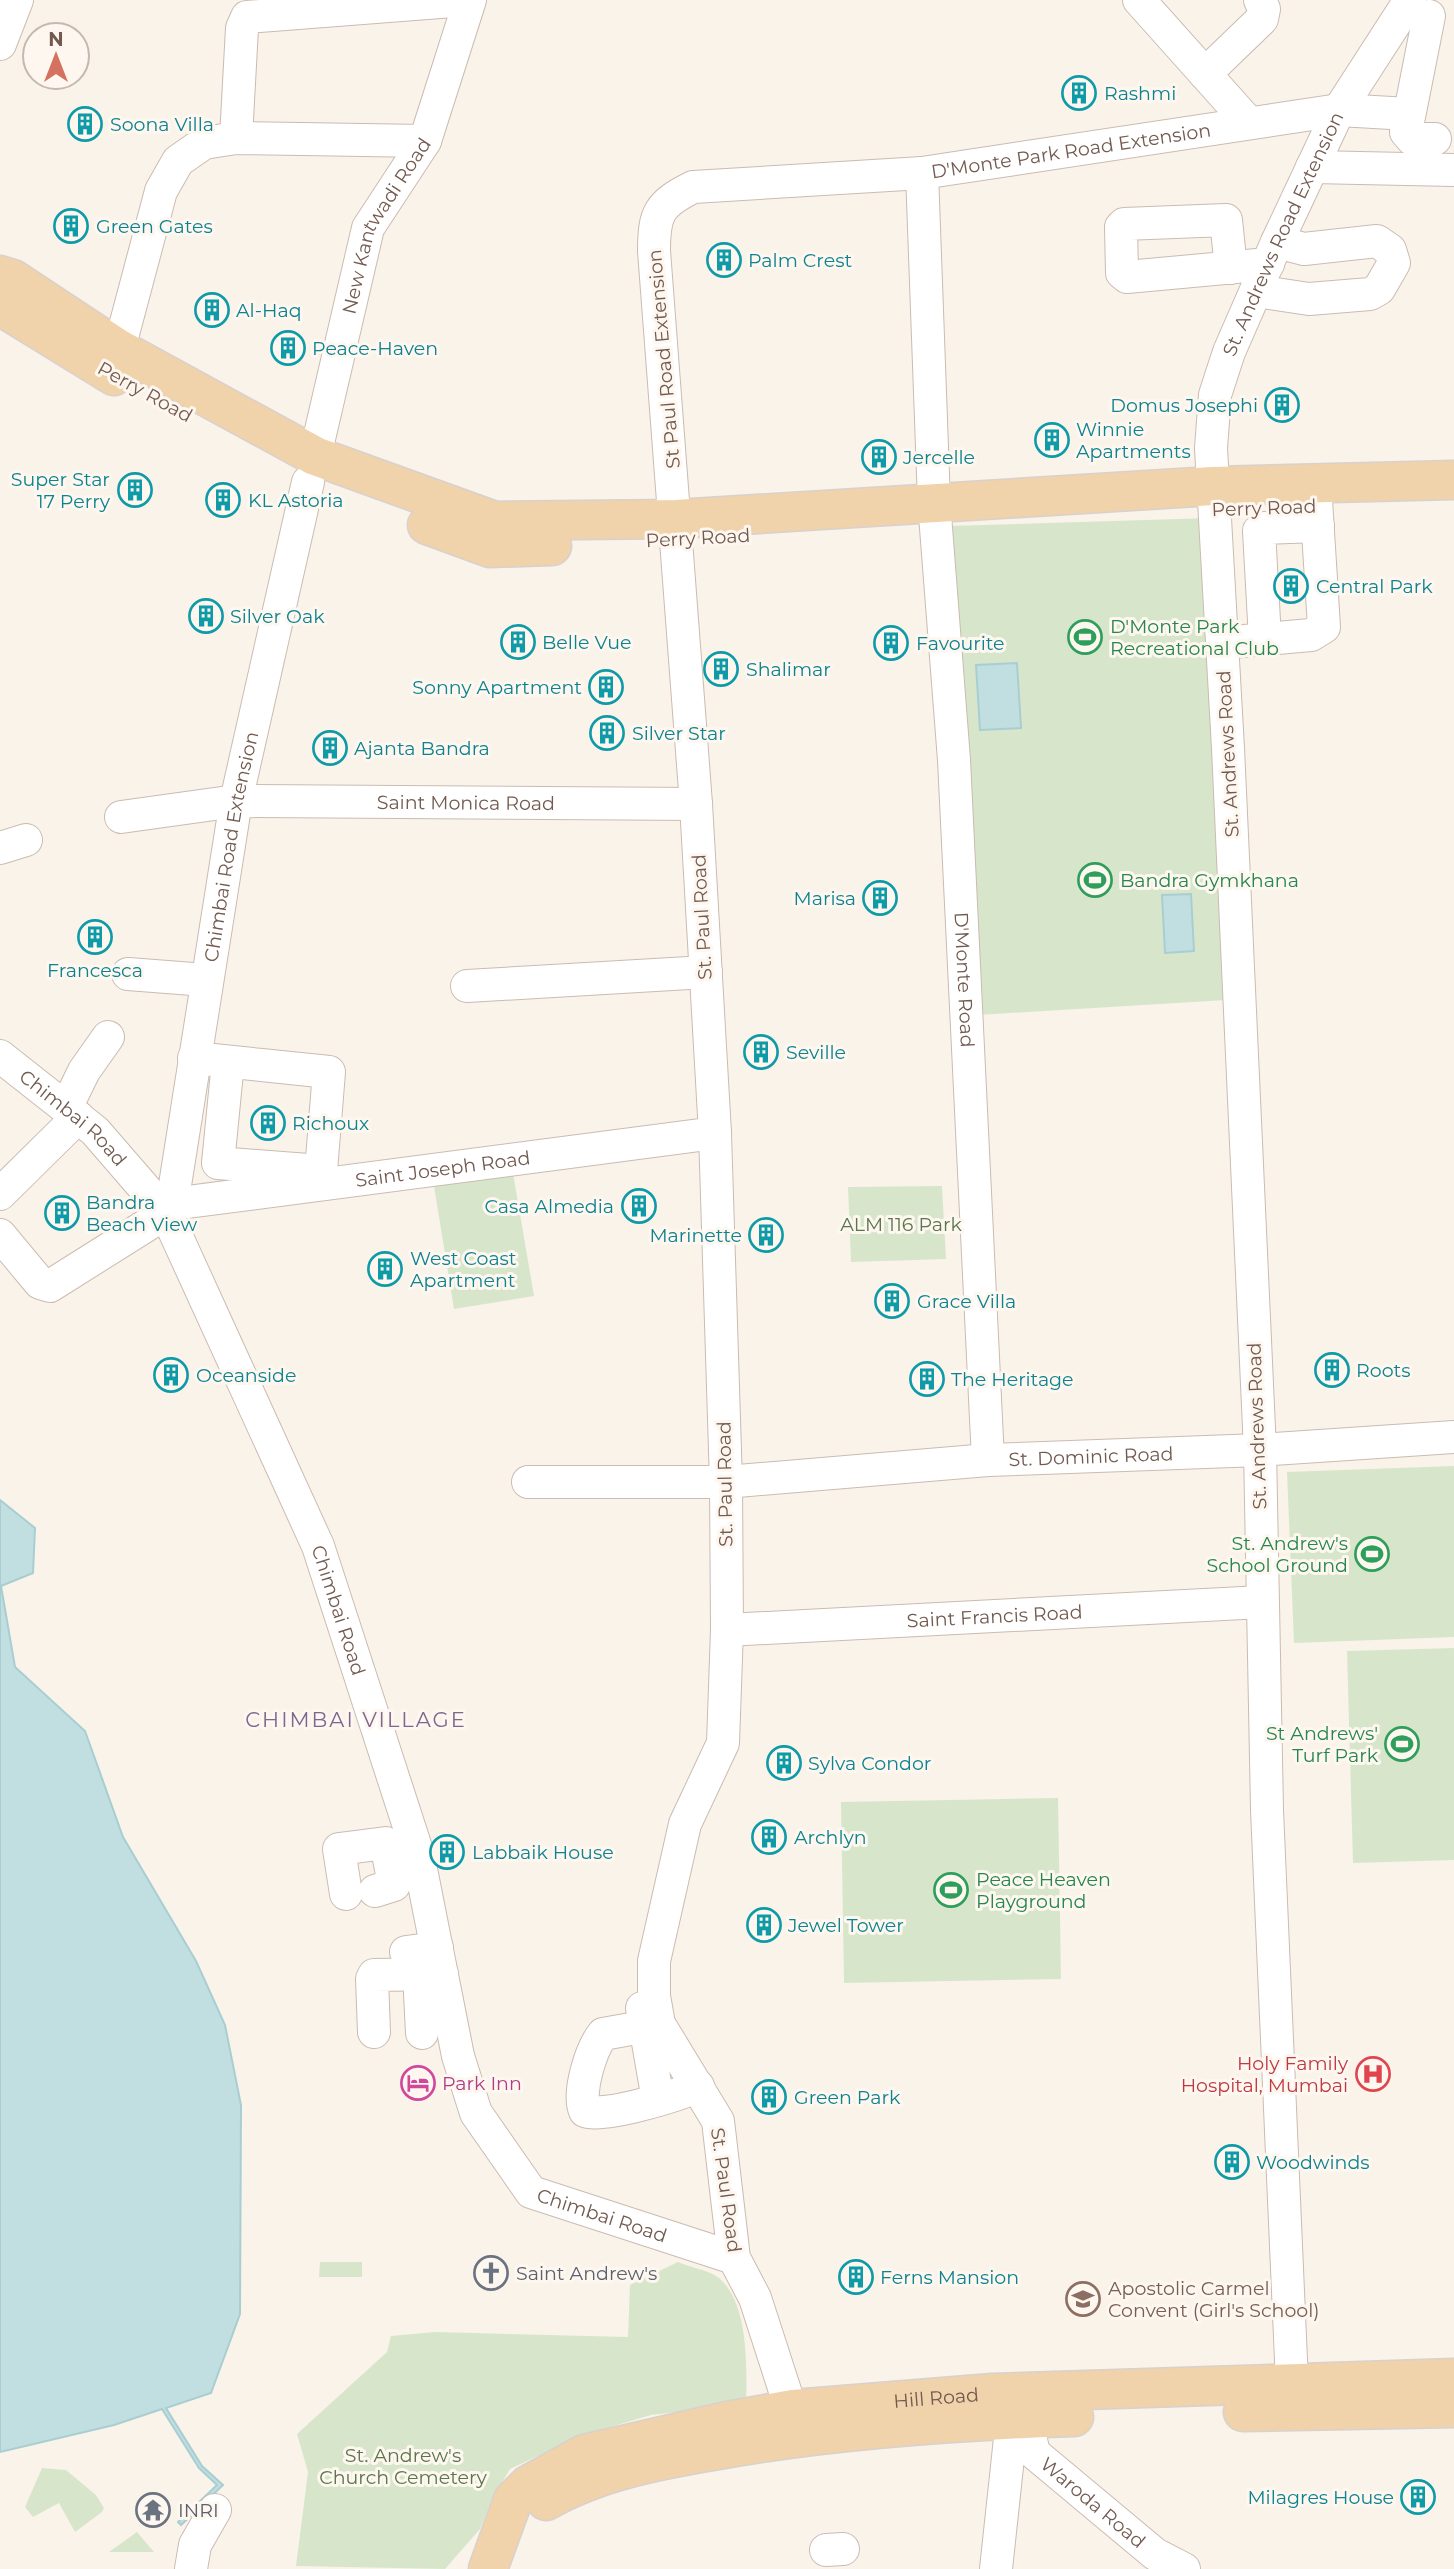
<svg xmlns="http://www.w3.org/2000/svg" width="1454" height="2569" viewBox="0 0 1454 2569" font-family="Montserrat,sans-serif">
	<rect width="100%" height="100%" fill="#faf3ea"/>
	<path fill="#d7e6ca" d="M1211,518L1226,1000L977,1015L949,526Z
		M513,1173L534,1296L454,1309L434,1186Z
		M942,1186L946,1259L851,1262L848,1187Z
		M1454,1466V1637L1294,1643L1287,1472Z
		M1454,1648V1860L1353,1863L1347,1651Z
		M1058,1798L1061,1979L844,1983L841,1802Z
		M320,2262H362V2277H319Z
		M678,2262C689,2267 709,2270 719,2278C749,2303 747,2369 746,2404L651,2415L583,2435L510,2469L492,2499L480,2529L445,2569L296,2566L308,2472L297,2434L387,2352L391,2336L435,2332L628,2337L630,2285Z
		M42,2468L66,2470L96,2495L104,2508L102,2512L75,2532L59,2503L33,2517L25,2507Z
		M137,2532L154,2552H109Z"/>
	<path fill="#c1dfe1" stroke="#a8ced2" stroke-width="2" d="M1017,663L1021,728L980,730L976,665Z
		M1191,894L1194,951L1165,953L1162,895Z
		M0,1500L35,1528L33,1573L1,1586L15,1667L85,1731L123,1837L196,1961L225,2025L241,2105L240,2314L211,2393L166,2408L202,2466L223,2485L181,2525L178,2522L217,2485L199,2468L162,2409L114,2425L0,2452Z"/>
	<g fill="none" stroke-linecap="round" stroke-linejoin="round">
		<g stroke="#cbbbb1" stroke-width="34">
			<g id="minor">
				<path d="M1139,0L1249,123"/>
				<path d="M1429,16L1406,132L1412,139H1435"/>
				<path d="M0,44L17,0"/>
				<path d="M1205,74L1262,19L1264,9L1260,0"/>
				<path d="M236,138L242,28L247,17L466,0"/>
				<path d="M1312,167L1454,170"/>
				<path id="s1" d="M922,173L934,502L954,760L988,1460"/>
				<path d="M1231,268L1226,220L1124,224L1121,227L1122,273L1127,277L1268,264"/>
				<path d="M1256,291L1309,299L1370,294L1379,289L1394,263L1390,250L1377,241L1304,249L1277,242"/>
				<path d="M110,371L119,349L161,191L178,161L204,143L236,138L425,141"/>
				<path id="s2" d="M315,456L368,228L425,141L470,0"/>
				<path d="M1265,639L1259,531L1264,528L1318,526"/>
				<path d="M1222,643L1311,635L1324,627L1315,484"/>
				<path id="s3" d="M121,817L236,801L696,804"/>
				<path d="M0,848L26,840"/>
				<path d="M128,974L206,980"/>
				<path d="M467,986L706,972"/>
				<path id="s4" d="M0,1056L95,1131L166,1213L318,1546L418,1854L458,2056L476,2113L531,2192L734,2258"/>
				<path d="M194,1058C239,1063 284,1067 329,1072L321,1171L218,1163L228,1062"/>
				<path d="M66,1108L84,1071L108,1037"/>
				<path d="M0,1194L78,1117"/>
				<path id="s5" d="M172,1204L715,1133"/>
				<path id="s6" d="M0,1235L40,1283L50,1286L166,1213L172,1204L236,801L308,482"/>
				<path id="s7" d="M528,1482H726L988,1460L1260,1450L1454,1437"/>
				<path id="s8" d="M727,1630L1262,1602"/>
				<path d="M346,1894L339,1849L386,1843L394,1885L375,1891"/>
				<path d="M406,1952L437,1948"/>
				<path d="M419,1974L422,2033"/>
				<path d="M642,2008L658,2100"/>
				<path d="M659,2024L603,2034C591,2049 577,2093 585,2111C602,2119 679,2095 698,2086"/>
				<path d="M374,2032L372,1979L374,1975L442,1974"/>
				<path id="s9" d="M1293,2406L1267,1810L1260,1450L1228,748L1211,448L1215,395L1229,352L1277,242L1339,110L1410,0"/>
				<path id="s10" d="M1026,2419L1034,2453L1155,2554L1184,2569"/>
				<path id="s11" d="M798,2431L755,2298L734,2258L718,2121L659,2024L654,1996V1961L685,1824L723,1743L727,1630L726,1482L715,1133L696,804L654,251C654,213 659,204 693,187L922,173L1339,110L1409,114"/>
				<path d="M826,2550L843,2549"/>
				<path d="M191,2569L195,2545L215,2510"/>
				<path d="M996,2569L1012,2420"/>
			</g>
		</g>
		<g stroke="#d8d1ce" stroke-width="41">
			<g id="major">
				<path d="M0,275L13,279L119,349L315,456L495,521L676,519L1213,486L1454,480"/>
				<path d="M0,306L114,376"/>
				<path d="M427,525L490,548L552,546"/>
				<path d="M1243,2412L1454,2408"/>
				<path d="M546,2501C600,2470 664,2459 724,2449C839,2429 957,2421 1074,2417"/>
				<path id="s12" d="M488,2569L513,2500L528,2485L584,2454L727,2421L793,2409L993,2393L1454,2378"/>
			</g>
		</g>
		<use href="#minor" stroke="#fff" stroke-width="32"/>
		<use href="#major" stroke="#f0d2ab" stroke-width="38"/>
	</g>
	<defs>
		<g id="building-ring" transform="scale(1.75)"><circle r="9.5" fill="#fdf7f0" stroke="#0f9aa8" stroke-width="1.5"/><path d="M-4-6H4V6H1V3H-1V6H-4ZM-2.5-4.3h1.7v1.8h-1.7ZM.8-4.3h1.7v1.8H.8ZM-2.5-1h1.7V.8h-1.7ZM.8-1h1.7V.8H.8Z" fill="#0f9aa8"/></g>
		<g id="stadium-ring" transform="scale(1.75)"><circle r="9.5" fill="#fdf7f0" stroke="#2e9e5b" stroke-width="1.5"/><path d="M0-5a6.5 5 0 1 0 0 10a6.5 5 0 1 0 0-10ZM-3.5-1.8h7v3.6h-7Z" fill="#2e9e5b"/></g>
		<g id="hospital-ring" transform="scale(1.75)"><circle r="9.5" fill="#fdf7f0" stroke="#e0444e" stroke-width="1.5"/><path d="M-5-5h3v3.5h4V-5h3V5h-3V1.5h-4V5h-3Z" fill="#e0444e"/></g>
		<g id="hotel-ring" transform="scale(1.75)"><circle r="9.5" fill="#fdf7f0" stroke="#d1479c" stroke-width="1.5"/><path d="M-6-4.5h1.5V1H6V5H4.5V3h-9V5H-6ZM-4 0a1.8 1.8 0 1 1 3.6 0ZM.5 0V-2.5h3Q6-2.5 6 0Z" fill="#d1479c"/></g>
		<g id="church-ring" transform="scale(1.75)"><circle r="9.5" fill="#fdf7f0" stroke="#6b7280" stroke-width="1.5"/><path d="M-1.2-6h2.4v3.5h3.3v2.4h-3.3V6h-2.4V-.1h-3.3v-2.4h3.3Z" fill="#6b7280"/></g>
		<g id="school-ring" transform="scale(1.75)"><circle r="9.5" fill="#fdf7f0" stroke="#8d6e63" stroke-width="1.5"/><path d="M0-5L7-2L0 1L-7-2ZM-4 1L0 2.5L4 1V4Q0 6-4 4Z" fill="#8d6e63"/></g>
		<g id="temple-ring" transform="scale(1.75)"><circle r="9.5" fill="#fdf7f0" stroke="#6b7280" stroke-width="1.5"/><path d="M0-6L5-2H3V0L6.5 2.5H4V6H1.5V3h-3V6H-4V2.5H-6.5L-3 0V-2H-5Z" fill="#6b7280"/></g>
	</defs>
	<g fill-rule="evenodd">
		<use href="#building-ring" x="1079" y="93"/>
		<use href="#building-ring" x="85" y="124"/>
		<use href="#building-ring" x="71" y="226"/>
		<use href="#building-ring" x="724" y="260"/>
		<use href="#building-ring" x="212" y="310"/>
		<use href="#building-ring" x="288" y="348"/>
		<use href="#building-ring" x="1282" y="405"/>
		<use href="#building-ring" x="1052" y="440"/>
		<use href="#building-ring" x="879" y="457"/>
		<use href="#building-ring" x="135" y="490"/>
		<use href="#building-ring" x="223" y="500"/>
		<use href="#building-ring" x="1291" y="586"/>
		<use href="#building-ring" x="206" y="616"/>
		<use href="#stadium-ring" x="1085" y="637"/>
		<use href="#building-ring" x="518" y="642"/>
		<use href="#building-ring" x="891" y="643"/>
		<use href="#building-ring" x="721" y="669"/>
		<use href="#building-ring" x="606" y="687"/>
		<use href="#building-ring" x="607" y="733"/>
		<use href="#building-ring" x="330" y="748"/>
		<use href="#stadium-ring" x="1095" y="880"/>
		<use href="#building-ring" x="880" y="898"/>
		<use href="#building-ring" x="95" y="937"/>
		<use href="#building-ring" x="761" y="1052"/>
		<use href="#building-ring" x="268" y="1123"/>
		<use href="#building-ring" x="639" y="1206"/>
		<use href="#building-ring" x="62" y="1213"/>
		<use href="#building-ring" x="766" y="1235"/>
		<use href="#building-ring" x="385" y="1269"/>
		<use href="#building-ring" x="892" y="1301"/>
		<use href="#building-ring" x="1332" y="1370"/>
		<use href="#building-ring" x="171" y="1375"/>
		<use href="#building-ring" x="927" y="1379"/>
		<use href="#stadium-ring" x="1372" y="1554"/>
		<use href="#stadium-ring" x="1402" y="1744"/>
		<use href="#building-ring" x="784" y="1763"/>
		<use href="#building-ring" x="769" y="1837"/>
		<use href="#building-ring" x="447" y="1852"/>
		<use href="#stadium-ring" x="951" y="1890"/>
		<use href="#building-ring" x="764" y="1925"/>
		<use href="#hospital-ring" x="1373" y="2074"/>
		<use href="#hotel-ring" x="418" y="2083"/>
		<use href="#building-ring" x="769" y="2097"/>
		<use href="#building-ring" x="1232" y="2162"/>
		<use href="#church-ring" x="491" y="2273"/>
		<use href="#building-ring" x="856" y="2277"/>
		<use href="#school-ring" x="1083" y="2299"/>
		<use href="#building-ring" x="1418" y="2497"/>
		<use href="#temple-ring" x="153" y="2510"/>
	</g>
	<g text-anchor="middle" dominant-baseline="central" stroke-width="6" stroke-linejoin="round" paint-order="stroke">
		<g font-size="19" fill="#0d838f" stroke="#fdf7f0" text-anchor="start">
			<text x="1104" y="93">Rashmi</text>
			<text x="110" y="124">Soona Villa</text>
			<text x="96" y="226">Green Gates</text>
			<text x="748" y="260">Palm Crest</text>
			<text x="236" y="310">Al-Haq</text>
			<text x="312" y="348">Peace-Haven</text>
			<text x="1258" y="405" text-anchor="end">Domus Josephi</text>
			<text x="1076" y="429">Winnie<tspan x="1076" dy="22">Apartments</tspan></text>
			<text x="903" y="457">Jercelle</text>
			<text x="110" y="479" text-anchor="end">Super Star<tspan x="110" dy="22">17 Perry</tspan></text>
			<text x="248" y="500">KL Astoria</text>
			<text x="1316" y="586">Central Park</text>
			<text x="230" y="616">Silver Oak</text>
			<text x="542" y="642">Belle Vue</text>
			<text x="916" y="643">Favourite</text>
			<text x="746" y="669">Shalimar</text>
			<text x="582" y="687" text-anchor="end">Sonny Apartment</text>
			<text x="632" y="733">Silver Star</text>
			<text x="354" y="748">Ajanta Bandra</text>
			<text x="856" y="898" text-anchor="end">Marisa</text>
			<text x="95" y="970" text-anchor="middle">Francesca</text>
			<text x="786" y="1052">Seville</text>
			<text x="292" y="1123">Richoux</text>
			<text x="86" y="1202">Bandra<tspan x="86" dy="22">Beach View</tspan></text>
			<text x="614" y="1206" text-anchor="end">Casa Almedia</text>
			<text x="742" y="1235" text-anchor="end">Marinette</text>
			<text x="410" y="1258">West Coast<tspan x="410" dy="22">Apartment</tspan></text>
			<text x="917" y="1301">Grace Villa</text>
			<text x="1356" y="1370">Roots</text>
			<text x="196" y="1375">Oceanside</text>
			<text x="951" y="1379">The Heritage</text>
			<text x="808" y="1763">Sylva Condor</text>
			<text x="794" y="1837">Archlyn</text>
			<text x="472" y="1852">Labbaik House</text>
			<text x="788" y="1925">Jewel Tower</text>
			<text x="794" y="2097">Green Park</text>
			<text x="1256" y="2162">Woodwinds</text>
			<text x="880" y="2277">Ferns Mansion</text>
			<text x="1394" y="2497" text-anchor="end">Milagres House</text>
		</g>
		<g font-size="19" fill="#725a50" stroke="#fdf7f0">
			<text stroke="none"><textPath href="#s11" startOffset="2686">D'Monte Park Road Extension</textPath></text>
			<text stroke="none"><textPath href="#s2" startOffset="243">New Kantwadi Road</textPath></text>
			<text stroke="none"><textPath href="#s9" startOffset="2188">St. Andrews Road Extension</textPath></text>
			<text transform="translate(664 359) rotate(-95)">St Paul Road Extension</text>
			<text transform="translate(145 392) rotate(29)">Perry Road</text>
			<text transform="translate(1264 508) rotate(-2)">Perry Road</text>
			<text transform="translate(698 538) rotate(-3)">Perry Road</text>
			<text transform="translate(1228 754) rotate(-93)">St. Andrews Road</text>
			<text stroke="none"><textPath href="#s3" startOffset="346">Saint Monica Road</textPath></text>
			<text stroke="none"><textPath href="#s6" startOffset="583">Chimbai Road Extension</textPath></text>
			<text transform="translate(702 917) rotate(-93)">St. Paul Road</text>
			<text stroke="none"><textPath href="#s1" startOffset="808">D'Monte Road</textPath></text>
			<text stroke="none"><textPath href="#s4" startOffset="96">Chimbai Road</textPath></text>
			<text stroke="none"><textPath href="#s5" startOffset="273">Saint Joseph Road</textPath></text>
			<text transform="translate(1257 1426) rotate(-92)">St. Andrews Road</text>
			<text stroke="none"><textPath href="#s7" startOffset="564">St. Dominic Road</textPath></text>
			<text transform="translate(725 1484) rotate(-91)">St. Paul Road</text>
			<text stroke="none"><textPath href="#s4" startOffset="663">Chimbai Road</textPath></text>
			<text stroke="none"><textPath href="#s8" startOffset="268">Saint Francis Road</textPath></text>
			<text transform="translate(726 2190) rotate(82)">St. Paul Road</text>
			<text stroke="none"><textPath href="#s4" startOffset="1356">Chimbai Road</textPath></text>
			<text stroke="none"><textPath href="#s12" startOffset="516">Hill Road</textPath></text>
			<text stroke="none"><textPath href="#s10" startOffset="112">Waroda Road</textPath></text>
		</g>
		<g font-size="19" fill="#27864d" stroke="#fdf7f0" text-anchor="start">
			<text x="1110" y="626">D'Monte Park<tspan x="1110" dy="22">Recreational Club</tspan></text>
			<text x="1120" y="880">Bandra Gymkhana</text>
			<text x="1348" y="1543" text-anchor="end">St. Andrew's<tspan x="1348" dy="22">School Ground</tspan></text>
			<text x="1378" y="1733" text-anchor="end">St Andrews'<tspan x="1378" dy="22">Turf Park</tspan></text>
			<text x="976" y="1879">Peace Heaven<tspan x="976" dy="22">Playground</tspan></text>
		</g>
		<g font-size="19" fill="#5a764a" stroke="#fdf7f0">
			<text x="901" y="1224">ALM 116 Park</text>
			<text x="403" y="2455">St. Andrew's<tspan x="403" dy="22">Church Cemetery</tspan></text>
		</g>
		<g font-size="19" fill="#be3a42" stroke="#fdf7f0" text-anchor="end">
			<text x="1348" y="2063">Holy Family<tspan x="1348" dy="22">Hospital, Mumbai</tspan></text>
		</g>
		<g font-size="19" fill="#b23c85" stroke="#fdf7f0" text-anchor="start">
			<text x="442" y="2083">Park Inn</text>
		</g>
		<g font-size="19" fill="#5b616d" stroke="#fdf7f0" text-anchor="start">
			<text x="516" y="2273">Saint Andrew's</text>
			<text x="178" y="2510">INRI</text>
		</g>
		<g font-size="19" fill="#785e54" stroke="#fdf7f0" text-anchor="start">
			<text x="1108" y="2288">Apostolic Carmel<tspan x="1108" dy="22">Convent (Girl's School)</tspan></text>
		</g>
		<g font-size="21" letter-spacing="2" fill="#7e688d" stroke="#fdf7f0">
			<text x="356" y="1719">CHIMBAI VILLAGE</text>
		</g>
	</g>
	<g transform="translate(56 56)"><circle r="33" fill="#fdf7f0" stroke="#c5b8b0" stroke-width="2"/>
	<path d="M0-5L12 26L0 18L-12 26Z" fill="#d4725f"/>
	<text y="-10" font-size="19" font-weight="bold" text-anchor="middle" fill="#725a50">N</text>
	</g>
</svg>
